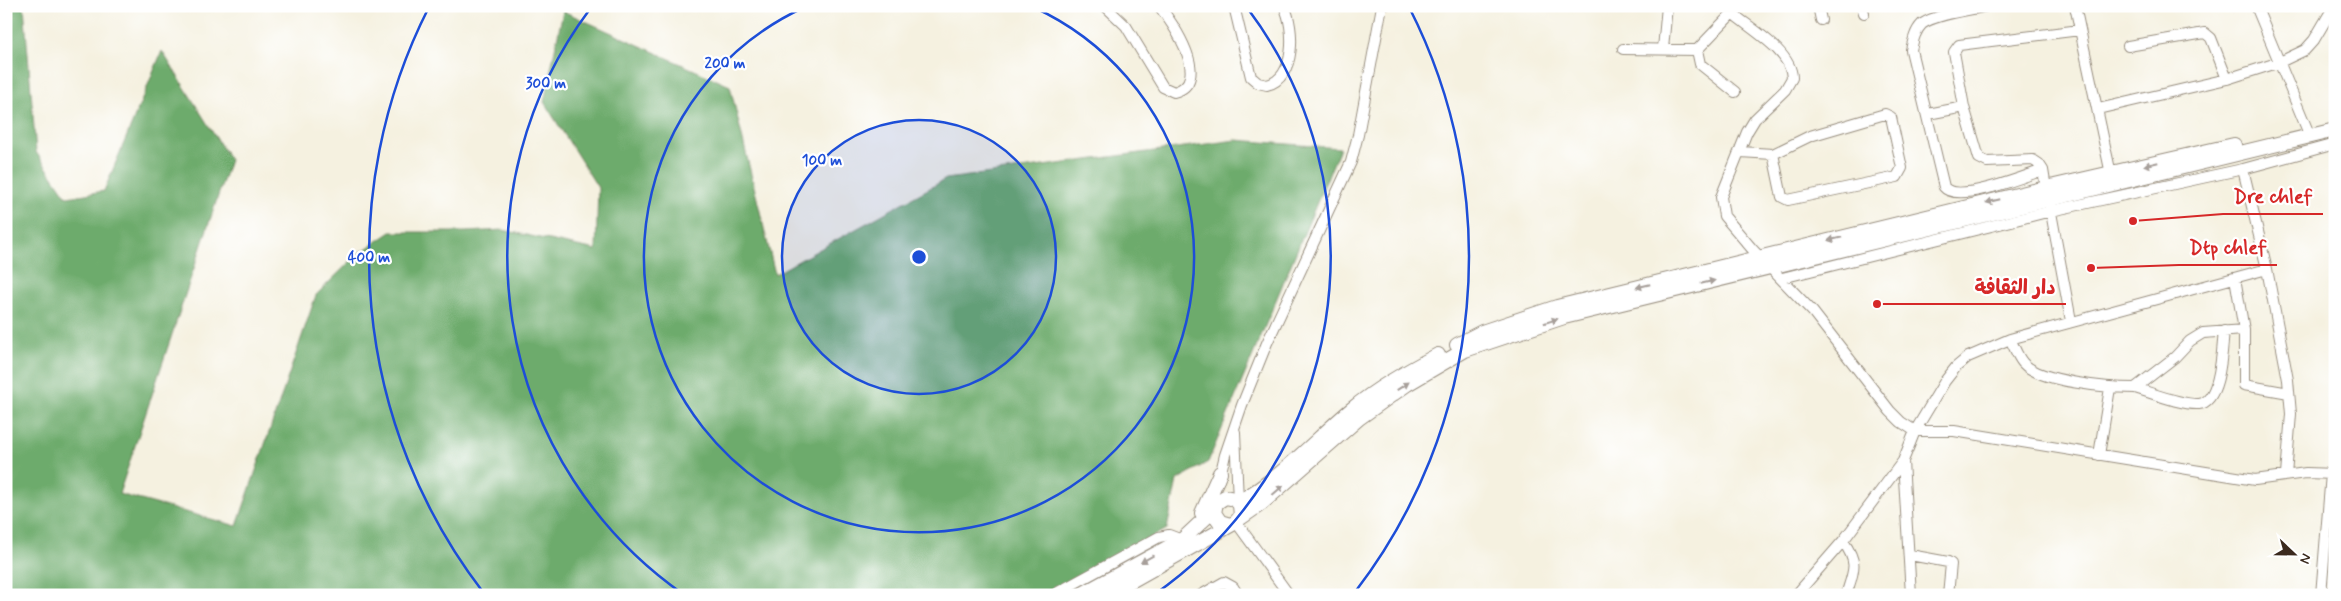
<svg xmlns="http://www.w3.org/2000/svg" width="2341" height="601" viewBox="0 0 2341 601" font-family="Mynerve,'Playpen Sans Arabic',sans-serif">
	<rect width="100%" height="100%" fill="#fff"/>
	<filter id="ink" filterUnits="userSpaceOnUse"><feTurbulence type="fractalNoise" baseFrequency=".02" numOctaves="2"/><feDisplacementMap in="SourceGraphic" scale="10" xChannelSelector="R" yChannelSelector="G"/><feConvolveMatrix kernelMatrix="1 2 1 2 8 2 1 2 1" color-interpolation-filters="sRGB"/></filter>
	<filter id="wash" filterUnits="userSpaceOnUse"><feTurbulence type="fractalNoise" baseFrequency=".0096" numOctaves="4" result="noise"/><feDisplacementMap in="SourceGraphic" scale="20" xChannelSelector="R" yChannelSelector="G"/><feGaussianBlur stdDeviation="1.12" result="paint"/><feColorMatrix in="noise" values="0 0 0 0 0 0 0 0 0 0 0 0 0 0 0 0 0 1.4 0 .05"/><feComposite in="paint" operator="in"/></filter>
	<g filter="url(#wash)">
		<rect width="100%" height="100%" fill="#f5f1e0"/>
		<path fill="#6dab6c" stroke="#546a45" d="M6,6H24L36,152L67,197L104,191L162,51L230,160L119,494L237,526L316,295L358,254L391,232H465L503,230L596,250L598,188L544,102L563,11L730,86L775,274L946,179L1236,140L1340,148L1208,462L1177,480L1167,529L1045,595H6Z"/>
	</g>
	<g filter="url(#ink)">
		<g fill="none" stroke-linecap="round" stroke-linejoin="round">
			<g stroke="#988e7f" stroke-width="12">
				<path id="street" d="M1105,6L1126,26L1163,87L1174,92C1213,82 1173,23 1159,6
					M1234,6L1251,77L1258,83L1267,85C1296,78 1295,28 1284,6
					M1818,6L1821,20
					M1862,6L1864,13
					M1988,6C1971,10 1936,14 1922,24C1915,31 1913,41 1911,50L1944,187C1957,204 2025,176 2043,170L2046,188
					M2075,6L2112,179
					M2256,6L2307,129
					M1732,13C1751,29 1792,52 1792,78L1785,90L1755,119L1747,132L1721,197L1724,216L1753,250L1813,312L1890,411L1901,422L1915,431H1954L2255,480L2306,473L2335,474
					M2128,46L2205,33L2211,38L2227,79
					M1623,49L1697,50
					M1663,49L1667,6
					M1735,92L1700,64L1697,50L1739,6
					M2098,109L2227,79L2280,62L2305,50L2314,40L2334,6
					M1928,114L1964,107
					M1740,152L1773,154L1810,136L1885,114L1891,117L1902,168L1897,177L1788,200L1782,197L1773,154
					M2243,169L2267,269L2288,380L2291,414L2286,475
					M2043,170L2039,164L2033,160L1987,162L1979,158L1964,107L1954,52L1959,45L2080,30
					M2050,207L2071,321
					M1782,278L2051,211L2243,169L2335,144
					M2235,278L2244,330V385L2289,393
					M2010,339C2014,346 2017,356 2023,363C2040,382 2109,388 2135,388L2175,357L2190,341L2203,333L2244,330
					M2135,388C2152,393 2181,405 2199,404C2221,402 2222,348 2224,331
					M1235,432L1238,501
					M2099,455L2110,388
					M1903,461L1911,595
					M1219,480L1225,455L1242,405L1267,343L1351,162L1358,135L1382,6
					M1236,522L1289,595
					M1843,541C1859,564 1854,570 1846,595
					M1910,555L1948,562L1951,564L1948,595
					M1053,595L1159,537L1169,535L1182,540
					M1201,595L1224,582L1233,587L1238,595
					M1796,595L1843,541L1903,461L1915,431L1945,381L1956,367L1968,357L2010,339L2267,269
					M2321,595L2331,474"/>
			</g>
			<g stroke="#988e7f" stroke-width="16">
				<path id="secondary" d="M1457,345L1482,332L1557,307L2046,188L2234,145
					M1238,502C1281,479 1314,441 1351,410C1377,388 1408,371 1438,355
					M1202,513L1220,473
					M1239,519L1262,503L1359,418L1407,384L1465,350L1564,317L2335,130
					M1081,595L1182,540L1214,510
					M1106,595L1236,522L1241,516L1240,505L1235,499L1225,497L1216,503L1214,513L1220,522L1230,525"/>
			</g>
			<use href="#street" stroke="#fff" stroke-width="10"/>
			<use href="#secondary" stroke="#fff" stroke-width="14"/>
		</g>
		<defs><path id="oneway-solid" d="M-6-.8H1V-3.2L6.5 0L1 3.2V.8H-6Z" transform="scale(1.25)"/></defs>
		<g fill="#a79f9a">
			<use href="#oneway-solid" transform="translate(2151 164) rotate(167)"/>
			<use href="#oneway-solid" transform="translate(1993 201) rotate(166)"/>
			<use href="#oneway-solid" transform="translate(1835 239) rotate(167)"/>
			<use href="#oneway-solid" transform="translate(1708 282) rotate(-13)"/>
			<use href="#oneway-solid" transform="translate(1643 286) rotate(166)"/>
			<use href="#oneway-solid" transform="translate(1551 321) rotate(-17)"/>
			<use href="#oneway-solid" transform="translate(1403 386) rotate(-33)"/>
			<use href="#oneway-solid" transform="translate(1278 490) rotate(-41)"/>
			<use href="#oneway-solid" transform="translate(1147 559) rotate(151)"/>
		</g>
	</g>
	<circle cx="919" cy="257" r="137" fill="#1d4ed8" fill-opacity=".12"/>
	<g fill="none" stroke="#1d4ed8" stroke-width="2.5">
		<circle cx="919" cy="257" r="137"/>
		<path d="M1033 7A275 275 0 1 1 805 7"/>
		<path d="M683 594A412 412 0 0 1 590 9M1248 9A412 412 0 0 1 1155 594"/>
		<path d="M483 592A550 550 0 0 1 429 7M1409 7A550 550 0 0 1 1355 592"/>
	</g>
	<circle cx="919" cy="257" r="8" fill="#1d4ed8" stroke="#fff" stroke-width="2.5"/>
	<g font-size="15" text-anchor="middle" font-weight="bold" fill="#1d4ed8" stroke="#fff" stroke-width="4.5" stroke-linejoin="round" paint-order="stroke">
		<text x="725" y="68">200 m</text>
		<text x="546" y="88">300 m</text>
		<text x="822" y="165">100 m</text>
		<text x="369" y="262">400 m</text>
	</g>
	<path fill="none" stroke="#d62828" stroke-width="2" d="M2133 221L2223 214H2323M2091 268L2179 265H2277M1877 304L1965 304H2066"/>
	<g fill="#d62828" stroke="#fff" stroke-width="2">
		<circle cx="2133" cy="221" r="5"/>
		<circle cx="2091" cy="268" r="5"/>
		<circle cx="1877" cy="304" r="5"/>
	</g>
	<g font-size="20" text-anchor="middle" font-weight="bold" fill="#d62828" stroke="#fff" stroke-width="4.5" stroke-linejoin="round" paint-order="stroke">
		<text x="2273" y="203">Dre chlef</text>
		<text x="2228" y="254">Dtp chlef</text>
		<text x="2015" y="294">دار الثقافة</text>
	</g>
	<rect width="2341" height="601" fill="none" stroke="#fff" stroke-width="25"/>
	<g transform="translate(2294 554) rotate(112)" stroke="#ffffff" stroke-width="4" paint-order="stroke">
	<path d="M0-4L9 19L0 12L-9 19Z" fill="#3b2a1e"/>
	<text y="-8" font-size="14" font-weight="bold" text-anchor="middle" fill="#3b2a1e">N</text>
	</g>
</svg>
